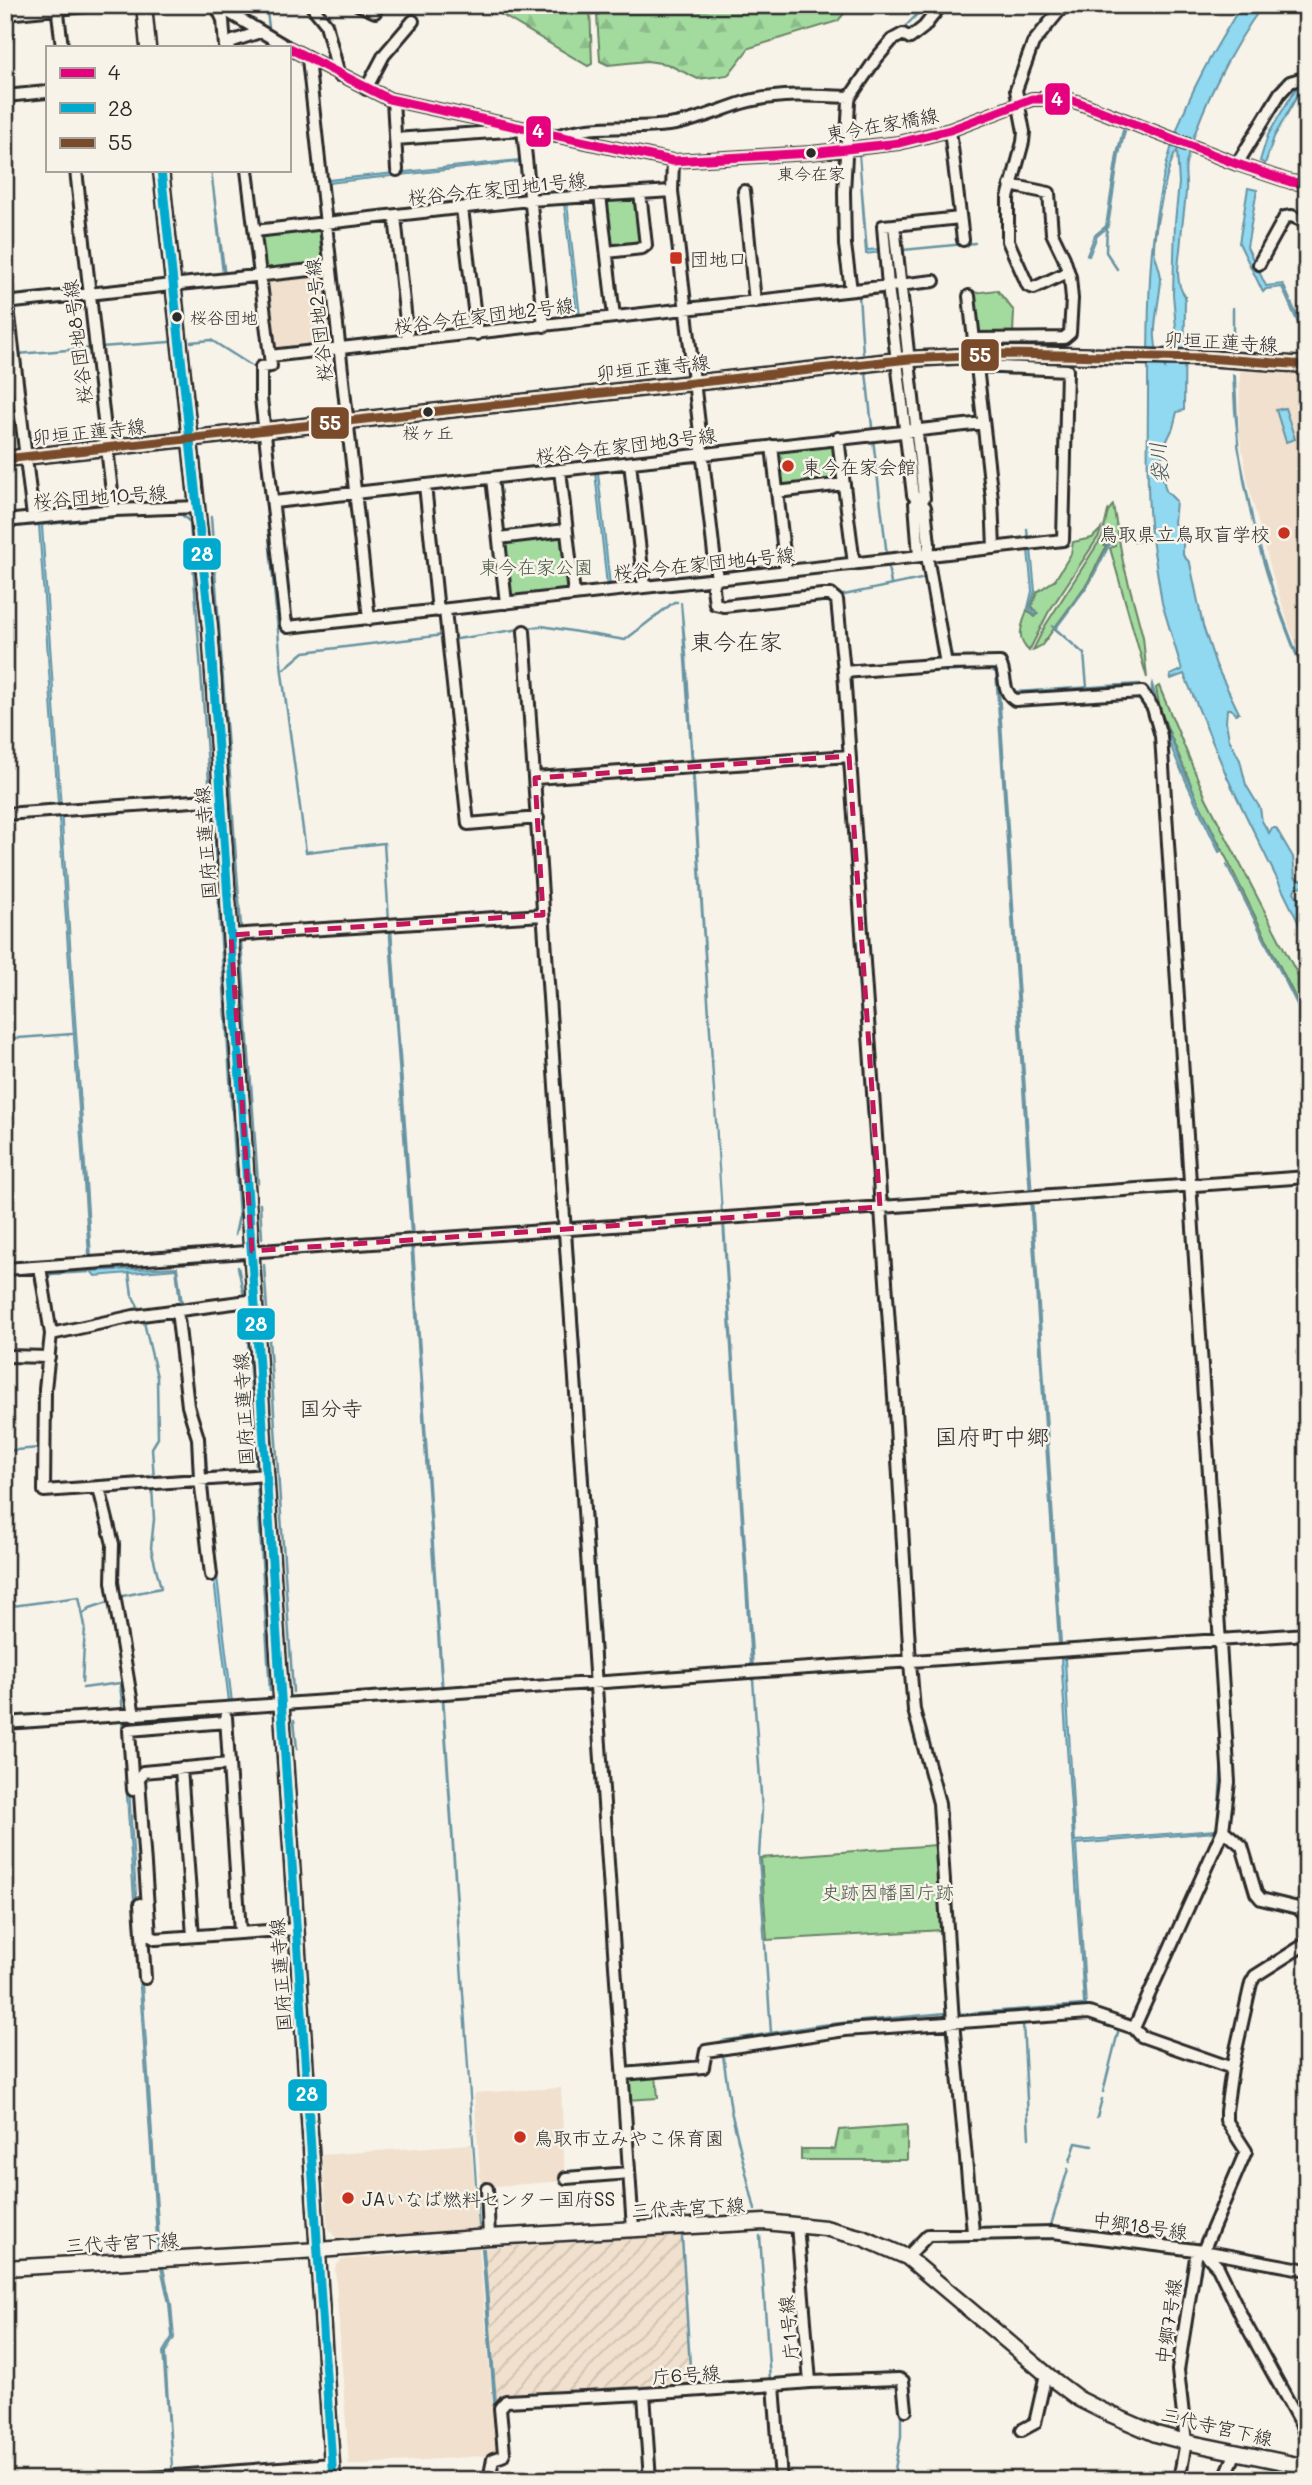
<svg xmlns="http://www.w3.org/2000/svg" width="1312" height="2485" viewBox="0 0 1312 2485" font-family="Mali,'Klee One',sans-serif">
	<defs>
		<pattern id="industrial-furrows" width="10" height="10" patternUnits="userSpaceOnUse" patternTransform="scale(1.75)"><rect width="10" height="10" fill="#f0e0cd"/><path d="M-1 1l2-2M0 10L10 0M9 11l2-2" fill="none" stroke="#cec0b0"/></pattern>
		<pattern id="forest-firs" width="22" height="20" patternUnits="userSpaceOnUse" patternTransform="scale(1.75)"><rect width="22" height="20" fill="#a3db9f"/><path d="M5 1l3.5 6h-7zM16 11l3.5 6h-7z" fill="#8cbc89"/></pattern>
		<pattern id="cemetery-stones" width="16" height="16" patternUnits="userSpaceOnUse" patternTransform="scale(1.75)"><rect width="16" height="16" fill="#a3db9f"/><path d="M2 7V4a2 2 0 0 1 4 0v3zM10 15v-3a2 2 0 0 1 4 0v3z" fill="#8cbc89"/></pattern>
	</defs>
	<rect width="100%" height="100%" fill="#f7f3e8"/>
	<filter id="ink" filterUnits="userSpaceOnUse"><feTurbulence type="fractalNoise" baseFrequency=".0143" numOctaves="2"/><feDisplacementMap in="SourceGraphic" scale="14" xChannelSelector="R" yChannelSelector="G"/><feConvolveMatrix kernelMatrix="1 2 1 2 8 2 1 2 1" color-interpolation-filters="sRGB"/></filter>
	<g filter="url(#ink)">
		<path fill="#f0e0cd" d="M324,271L332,346L279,352L273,347L266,283L268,278Z
			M1240,371L1307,374V665L1291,631L1272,573L1250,492L1239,433Z
			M561,2088L565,2181L481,2187L474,2093Z
			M471,2144L478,2230L343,2239L336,2238L328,2229L322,2155Z
			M479,2248L497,2455L349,2465L335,2268L341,2260Z"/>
		<path fill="url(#industrial-furrows)" d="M682,2235L692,2384L688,2389L497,2399L485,2248Z"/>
		<path fill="#a3db9f" stroke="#678365" stroke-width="2" d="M637,197L642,242L640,246L610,248L605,202L608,199Z
			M319,228L323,265L268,272L264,267L260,239L264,234Z
			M997,290L1014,311L1013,334H981L977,331L973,293Z
			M832,444L836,447L840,482L781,488L777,453L780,450Z
			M1113,505L1123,562L1143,637L1147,678L1110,548L1115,546V541L1104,543V546L1106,547L1088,582L1042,645L1033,650L1045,626L1102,537L1108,511Z
			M1101,529L1099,536L1048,613L1029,651C1015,638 1022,626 1027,610L1035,617L1038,614L1032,606L1037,592L1055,580L1071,554L1073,542L1092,538Z
			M562,533L568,588L565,592L513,598L510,596L504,540Z
			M1159,686L1205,796L1307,993V1021L1197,799L1160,710L1156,688Z
			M936,1845L943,1930L767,1940L761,1858Z
			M656,2075L658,2098L627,2100L626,2082L629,2077Z"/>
		<path fill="url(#forest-firs)" stroke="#678365" stroke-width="2" d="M474,5H590L592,64L588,66L490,8Z
			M609,5H851L838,21L749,48L728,75L698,79L667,64L647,61L608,65L600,61L597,15L610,9Z"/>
		<path fill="url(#cemetery-stones)" stroke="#678365" stroke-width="2" d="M907,2125V2160H801V2149H835L839,2130Z"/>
		<path fill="#90d9f1" stroke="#6893a2" stroke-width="2" fill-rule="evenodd" d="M1245,5H1263C1231,49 1198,112 1186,164C1184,173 1187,182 1186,191C1185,207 1182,223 1181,239C1180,257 1173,281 1185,296L1184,410L1177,412L1173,428L1163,449L1161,471L1166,491L1176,501L1174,523L1183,540V555L1190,563L1203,626L1216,665L1239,713L1236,714L1231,709H1227L1226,722L1229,739L1240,760L1246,785L1260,808L1262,821L1269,833L1272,828H1276L1293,857L1295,877L1299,880H1307V886L1296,887L1294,892L1298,898L1307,904V940L1228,779L1184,674L1171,679L1170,675L1182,670L1162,603L1152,539L1134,542V540L1151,535C1146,488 1148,439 1148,391C1148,304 1147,216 1176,133C1190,91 1213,52 1236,14ZM1177,151L1179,183L1175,222L1173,294L1176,328L1175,341L1168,355L1165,368C1146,341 1159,310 1161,280C1161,269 1155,260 1154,249C1154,234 1168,159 1177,151Z
			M1299,83L1304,84L1274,137L1265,164L1260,161L1268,135Z
			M1123,130L1125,131L1119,155L1108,227L1097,236L1089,256L1087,255L1095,235L1106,226L1117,154Z
			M859,153L867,250L881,249L882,252L866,254Z
			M518,160L519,162L329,183V180Z
			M211,170L225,275H223Z
			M1248,188L1257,190L1247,247L1266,286L1283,284L1307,338V344L1282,287L1266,289L1263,292L1239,243Z
			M564,203H567L580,316H577Z
			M888,248H894L942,668L948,670L993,667L998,673L1061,1643L1059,1644L996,673L991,669L946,672L940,669L922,562Z
			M1235,375L1238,446L1254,527L1273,590L1307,681C1264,581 1236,485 1233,375Z
			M1285,408L1295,439L1286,442L1276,410Z
			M595,472H598L610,586H607Z
			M117,515V517L42,525L91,1256H89L39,525L5,528V526Z
			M1031,549L1035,591L1030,607L1037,613L1035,615L1028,608L1032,591L1028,550Z
			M681,602L686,653L722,1213Z
			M1152,684L1160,713L1187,778L1221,851L1219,852C1207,827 1147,703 1152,684Z
			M389,926L391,927L413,1236H411Z
			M723,1222H724L753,1667H751Z
			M411,1244L413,1245L479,2228Z
			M177,1267L182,1303L180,1304L176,1269L95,1276L91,1271Z
			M181,1313H184L194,1406L206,1452L210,1518L232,1702H229Z
			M1061,1658L1065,1659L1075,1841L1215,1830L1216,1832L1076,1844L1086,2005L1084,2004Z
			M215,1717V1720L125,1729L160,2253H158L122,1723Z
			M482,2249H484L500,2453L495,2480H494L498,2452Z
			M163,2267L171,2304L174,2338L165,2353L173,2480L163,2352L172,2337L169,2304L161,2268Z"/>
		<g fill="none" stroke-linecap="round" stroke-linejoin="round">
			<path stroke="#6893a2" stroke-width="2.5" d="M266,5L269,27
				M901,31L926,5
				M1021,55L1038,26L1057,5
				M1107,226L1106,252L1117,269
				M903,250L975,243
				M859,295L863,353
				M1233,308V347
				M191,342L211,340L255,368L259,427
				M100,347L170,342
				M17,354L94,348
				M866,372L872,427
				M873,439L887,556
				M260,441L282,673L306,852L384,843L389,921
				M116,516L181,514L190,522L210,794
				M211,517L241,927
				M1027,529L1028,539
				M1106,545L1113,544
				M888,566L891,584
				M839,596L926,578
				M1052,626L1084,654L1087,687
				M528,628L542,626L625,640L674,602H677
				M1055,629L1090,582L1109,545
				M451,640L520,629
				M837,654L841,707
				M284,669L304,652L444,635
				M1016,692L1139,684
				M1156,743L1175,1045
				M212,804L239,1216L235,1235
				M1227,865L1307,1024
				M855,905L863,1024
				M241,942L258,1183
				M5,1039L72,1034
				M869,1110L875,1201
				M564,1130L570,1223
				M1182,1144L1183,1151
				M1183,1162L1185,1180
				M1185,1192L1188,1235
				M260,1204L262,1238
				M572,1236L602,1675
				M264,1265L293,1692
				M238,1267L244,1296
				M129,1273L132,1295L141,1312
				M48,1276L52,1274L89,1272
				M246,1307L256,1469
				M143,1318L157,1377L158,1438L152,1448L154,1481
				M1195,1342L1199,1409
				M1200,1421L1201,1430
				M5,1451L39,1448
				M1203,1469L1208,1545
				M257,1481L270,1691
				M1209,1553L1214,1637
				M118,1597L161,1588L151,1548L154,1519L152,1488
				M5,1607L79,1597L85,1626L82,1682
				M83,1614L90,1608L111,1601
				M753,1679L762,1809L759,1856L771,2033
				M83,1688L120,1683L123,1713
				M602,1691L628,2068
				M294,1720L297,1749
				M1218,1823L1222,1760
				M960,2014L1083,2005
				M1023,2022L1029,2138
				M722,2041L821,2025L946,2013
				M723,2055L731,2111L755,2210
				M1103,2092L1118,2032
				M1097,2117L1102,2099
				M1070,2161L1076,2143L1092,2146
				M644,2216L650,2218L681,2216
				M1051,2225L1068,2169
				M760,2236L770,2380
				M682,2237L691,2383L688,2386
				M806,2252L814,2367
				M840,2376L899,2372
				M654,2462L655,2480
				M893,2480L901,2436V2410"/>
			<g stroke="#2b2b2b" stroke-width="16">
				<path id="minor" d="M57,5L62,47
					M216,5L287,47
					M311,5L326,24L339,75
					M359,5L375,12
					M1064,5L1033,43L1016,90L1024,132L1023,142L1008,198V241L1028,286L1034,288L1068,272
					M217,7L223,20L225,47
					M5,14L97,5
					M228,47L233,41L260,32
					M289,48L389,99L673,161L811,153L899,143L950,130L1032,99H1067L1080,103L1237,164L1291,182L1307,184
					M308,59L369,619
					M366,89L384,55L413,21
					M5,96L47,92
					M393,100L397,170
					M950,130L963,240
					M556,136C595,122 635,131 675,124C698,120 720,110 742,103C776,93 815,95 850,97
					M395,139L523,130L544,326
					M673,161L672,191L717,580
					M1237,164L1280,93L1290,82L1307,77
					M76,170L114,510
					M247,170L270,356L934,281
					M744,191L755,302
					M600,195L614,317
					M462,208L477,334
					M395,216L408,341
					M894,225L883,226L888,286L913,495L925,507L929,544L928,562L946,664
					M255,231L529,200L672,191
					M607,252L642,248L646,245L640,193
					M1259,264L1285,217L1292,216L1307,223
					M5,282L33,517
					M851,290L845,245L844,192L849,102L850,97L876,59L892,40L903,34L910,38L924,27L941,5
					M969,296L992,499L994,548
					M5,303L329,268
					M975,339L1064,338L1070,333L1072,299L1070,277L1064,258L1052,233L1049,193L1010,185
					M270,356L271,366L261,367V398L286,625L288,627L1063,540L1067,370L978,366
					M838,438L854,564
					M772,446L786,571
					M630,463L644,587
					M560,470L574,594
					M492,478L506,603
					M425,485L438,611
					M777,492L844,484
					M274,502L983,423
					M5,521L114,510L198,507
					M499,538L566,530
					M919,556L915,503L924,498L894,225L960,218
					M712,580L715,604L724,606L822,595H831L837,600L844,672L896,1426L910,1662L914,1710L939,1803L953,2022L973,2232
					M445,610L468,824L538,818
					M524,631L633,2229
					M844,672L946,664L1000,663C1007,676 1001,691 1015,700L1142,692L1153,708L1161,736L1229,1782L1223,1830L1134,2028
					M535,778L849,756
					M5,814L222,799
					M231,935L543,915
					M40,1267L51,1334L45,1389L44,1491L266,1475
					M5,1269L1307,1177
					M177,1310L188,1406L198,1438L200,1478L211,1575
					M51,1334L134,1316L256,1300
					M5,1356L49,1357
					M99,1488L113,1544L112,1582L134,1716
					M226,1717L240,1933
					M5,1723C439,1697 873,1666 1307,1634
					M229,1764L143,1772L139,1780L150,1936L156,1939L296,1929
					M181,1768L193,1936
					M133,1790L129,1730L226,1722
					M1223,1830L1242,1846L1256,1893L1261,1899L1298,1908L1307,1917
					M140,1904L145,1978
					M1307,1943L1255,1976L1251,1983L1232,2068L1226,2111V2120L1246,2151L1203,2251L1307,2270
					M623,2074L703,2067L706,2051L845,2030L1089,2013L1134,2028L1141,2036L1232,2068
					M566,2178L629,2173
					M487,2189L489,2237
					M907,2257L928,2235L1053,2232L1203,2251L1218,2267L1245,2323L1302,2426L1307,2441
					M810,2382L899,2379L903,2381L906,2410
					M1022,2430L1035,2423L1046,2374
					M1305,2466L1307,2447
					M123,2480L332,2464
					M489,2480L493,2459L502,2456L504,2453L500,2408L506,2401L644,2394
					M650,2480L644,2394L774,2385
					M781,2480L774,2385L810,2382L797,2225
					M1179,2480L1186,2442L1178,2370L1197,2251
					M1224,2480L1236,2452"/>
			</g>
			<g stroke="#2b2b2b" stroke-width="19">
				<path id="major" d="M144,5L148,47
					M161,170L210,628L333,2480
					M5,459L909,359L1002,354L1205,358L1307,365
					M5,2268L319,2250L489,2237L765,2222L825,2228L863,2238L907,2257L1051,2378L1079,2399L1103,2411L1156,2434L1186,2442L1307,2467"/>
			</g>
			<use href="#minor" stroke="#f7f3e8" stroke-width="10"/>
			<use href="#major" stroke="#f7f3e8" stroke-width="14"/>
			<g stroke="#f7f3e8" stroke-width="14">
				<path id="bus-1" d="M289,48L389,99L673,161L811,153L899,143L950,130L1032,99H1067L1080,103L1237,164L1291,182L1307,184"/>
			</g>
			<g stroke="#f7f3e8" stroke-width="14">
				<path id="bus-2" d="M161,170L210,628L333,2480"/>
			</g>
			<g stroke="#f7f3e8" stroke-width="14">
				<path id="bus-3" d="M5,459L909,359L1002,354L1205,358L1307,365"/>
			</g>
			<use href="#bus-1" stroke="#e5007d" stroke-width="9"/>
			<use href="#bus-2" stroke="#00a9ce" stroke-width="9"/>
			<use href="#bus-3" stroke="#7a4b2a" stroke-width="9"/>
		</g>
	</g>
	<path fill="none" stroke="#c2185b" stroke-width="5" stroke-dasharray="14 9" stroke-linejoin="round" d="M849,756L880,1207L252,1251L231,935L543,915L535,778Z"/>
	<g fill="#2b2b2b" stroke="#f7f3e8" stroke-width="2.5">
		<circle cx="811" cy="153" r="6"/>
		<circle cx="177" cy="317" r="6"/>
		<circle cx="428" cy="412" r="6"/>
	</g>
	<g fill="#c8321e" stroke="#f7f3e8" stroke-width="2.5">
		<rect x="669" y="251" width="14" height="14" rx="3.5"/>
		<circle cx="788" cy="466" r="7"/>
		<circle cx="1284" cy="533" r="7"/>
		<circle cx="520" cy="2137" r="7"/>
		<circle cx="348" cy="2198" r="7"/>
	</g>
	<g text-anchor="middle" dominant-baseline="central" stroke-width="5" stroke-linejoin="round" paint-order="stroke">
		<g font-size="17" fill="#2b2b2b" stroke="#f7f3e8">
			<text x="811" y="173">東今在家</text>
			<text x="190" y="317" text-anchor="start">桜谷団地</text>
			<text x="428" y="432">桜ヶ丘</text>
		</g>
		<g font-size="19" fill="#2b2b2b" stroke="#f7f3e8">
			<text transform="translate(882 124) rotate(-10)">東今在家橋線</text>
			<text transform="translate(497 188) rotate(-6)">桜谷今在家団地1号線</text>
			<text transform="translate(484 315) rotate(-7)">桜谷今在家団地2号線</text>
			<text transform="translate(318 320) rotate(-96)">桜谷団地2号線</text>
			<text transform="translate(1221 341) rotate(3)">卯垣正蓮寺線</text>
			<text transform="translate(77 342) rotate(-97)">桜谷団地8号線</text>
			<text transform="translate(653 367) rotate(-6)">卯垣正蓮寺線</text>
			<text transform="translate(89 431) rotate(-6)">卯垣正蓮寺線</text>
			<text transform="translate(626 445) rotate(-7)">桜谷今在家団地3号線</text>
			<text transform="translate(100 496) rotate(-4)">桜谷団地10号線</text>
			<text transform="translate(704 563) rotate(-6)">桜谷今在家団地4号線</text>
			<text transform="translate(205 843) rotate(-94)">国府正蓮寺線</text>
			<text transform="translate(243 1409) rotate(-93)">国府正蓮寺線</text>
			<text transform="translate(280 1975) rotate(-94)">国府正蓮寺線</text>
			<text transform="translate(688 2207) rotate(-3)">三代寺宮下線</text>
			<text transform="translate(1140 2225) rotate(8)">中郷18号線</text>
			<text transform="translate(122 2242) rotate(-3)">三代寺宮下線</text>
			<text transform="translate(1168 2321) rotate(-82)">中郷7号線</text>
			<text transform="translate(788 2328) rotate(-95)">庁1号線</text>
			<text transform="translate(686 2374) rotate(-4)">庁6号線</text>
			<text transform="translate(1217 2426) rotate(13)">三代寺宮下線</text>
		</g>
		<g font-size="19" fill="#2b2b2b" stroke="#f7f3e8" text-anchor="start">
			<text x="690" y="258">団地口</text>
			<text x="802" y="466">東今在家会館</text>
			<text x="1270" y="533" text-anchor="end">鳥取県立鳥取盲学校</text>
			<text x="534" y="2137">鳥取市立みやこ保育園</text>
			<text x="362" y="2198">JAいなば燃料センター国府SS</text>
		</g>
		<g font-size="19" fill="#495748" stroke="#f7f3e8">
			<text x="536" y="566">東今在家公園</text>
			<text x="888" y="1891">史跡因幡国庁跡</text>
		</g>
		<g font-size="21" font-style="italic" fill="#44565c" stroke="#f7f3e8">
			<text transform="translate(1158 463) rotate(-94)">袋川</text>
		</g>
		<g font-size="21" fill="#2b2b2b" stroke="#f7f3e8">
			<text x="331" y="1407">国分寺</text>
		</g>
		<g font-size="23" fill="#2b2b2b" stroke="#f7f3e8">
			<text x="736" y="641">東今在家</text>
			<text x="992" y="1436">国府町中郷</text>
		</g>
	</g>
	<g stroke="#f7f3e8" stroke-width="2.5">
		<rect x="1044" y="82" width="27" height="34" rx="7" fill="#e5007d"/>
		<rect x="525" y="115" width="27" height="33" rx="7" fill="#e5007d"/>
		<rect x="960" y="338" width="40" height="34" rx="7" fill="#7a4b2a"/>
		<rect x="310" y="406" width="40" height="34" rx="7" fill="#7a4b2a"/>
		<rect x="182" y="537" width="40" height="34" rx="7" fill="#00a9ce"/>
		<rect x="236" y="1307" width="40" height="34" rx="7" fill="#00a9ce"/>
		<rect x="287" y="2078" width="41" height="34" rx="7" fill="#00a9ce"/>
	</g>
	<g font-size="19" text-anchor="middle" font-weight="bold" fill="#fff">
		<text x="1057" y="106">4</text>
		<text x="538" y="138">4</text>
		<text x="980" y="362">55</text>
		<text x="330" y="430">55</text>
		<text x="202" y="561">28</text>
		<text x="256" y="1331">28</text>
		<text x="307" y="2101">28</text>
	</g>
	<rect width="1312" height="2485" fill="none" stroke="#f7f3e8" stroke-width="28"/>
	<rect x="14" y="14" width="1284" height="2457" fill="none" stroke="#2b2b2b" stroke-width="2.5" filter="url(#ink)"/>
	<rect x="46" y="46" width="245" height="126" fill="#f7f3e8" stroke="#a5a39c" stroke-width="2"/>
	<rect x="60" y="68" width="35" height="10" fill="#e5007d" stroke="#a5a39c" stroke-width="2"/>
	<text x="108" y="80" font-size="21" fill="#2b2b2b">4</text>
	<rect x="60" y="103" width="35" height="10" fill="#00a9ce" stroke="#a5a39c" stroke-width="2"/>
	<text x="108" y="116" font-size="21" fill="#2b2b2b">28</text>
	<rect x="60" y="138" width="35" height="10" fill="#7a4b2a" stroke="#a5a39c" stroke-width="2"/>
	<text x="108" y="150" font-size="21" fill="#2b2b2b">55</text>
</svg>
